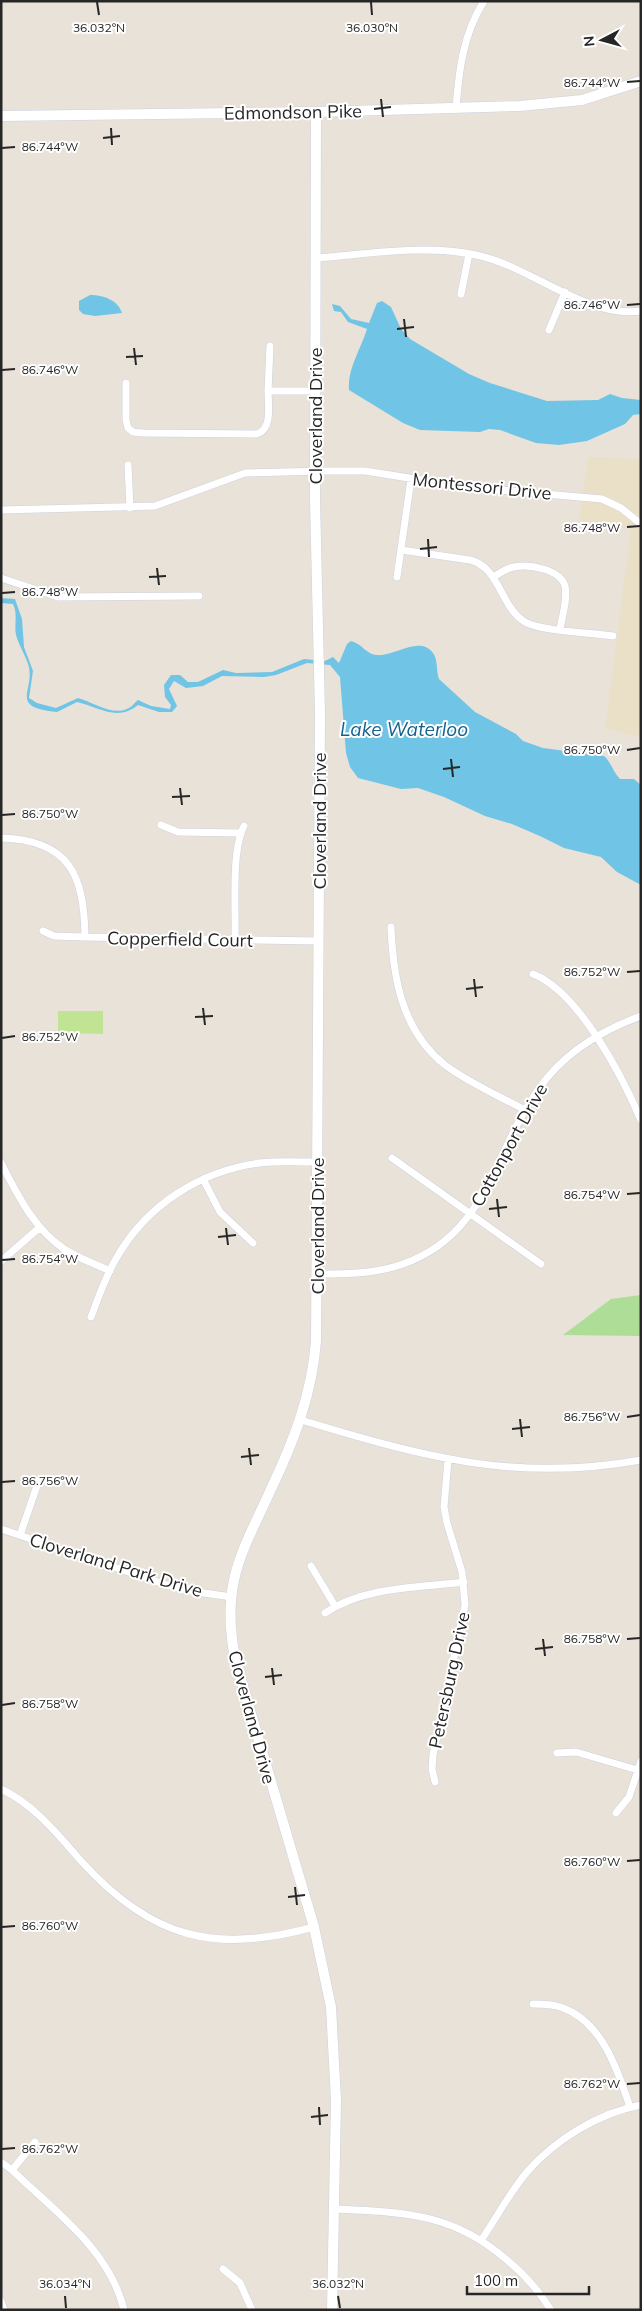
<svg xmlns="http://www.w3.org/2000/svg" width="642" height="2311" viewBox="0 0 642 2311" font-family="Mulish,sans-serif">
	<rect width="100%" height="100%" fill="#e9e2d8"/>
	<path fill="#eae0c8" d="M588,457L641,459V737L605,729L631,529L579,520Z"/>
	<path fill="#aedd97" d="M641,1295V1336L563,1335L611,1299Z"/>
	<path fill="#c0e493" d="M58,1011H103V1034L58,1033Z"/>
	<path fill="#70c4e6" d="M90,295C103,295 118,300 122,313L95,316L83,314L79,310V301Z
		M382,301L391,307L401,329L410,339L469,374L490,383L547,401L598,400L610,394L622,398L641,400V414L633,415L625,424L587,441L559,445L536,443L500,430L489,429L480,432L420,430L403,423L349,390C347,369 361,349 367,329L348,322L341,312L334,311L332,304L340,306L351,319L369,323L377,303Z
		M1,598L15,599L22,619L24,647L33,671L29,698L37,703L56,708L78,698C93,702 113,717 129,708C133,706 135,702 138,700L151,706L170,709L171,705L165,697L164,685L171,675H180L188,682H198L223,670L236,673L272,672L304,659L325,661L333,657L339,663L347,644L351,641C363,644 366,655 378,655C394,657 419,635 433,653C438,659 436,671 439,679L475,712L516,734L523,741L543,748L604,756C611,762 613,772 620,779H634L641,785V885L617,872L601,857L564,848L542,837L512,824L485,816L444,797L418,788L401,789L358,778L350,767L346,753L340,677L330,665L307,663L276,675L264,677L222,676L203,686L186,688L174,681L169,689L177,706L172,712H159L138,705C117,722 99,707 77,702L57,712C9,707 34,692 29,667C26,656 19,646 16,635C14,624 18,614 13,604L1,603Z"/>
	<g fill="none" stroke-linecap="round" stroke-linejoin="round">
		<g stroke="#ced1df" stroke-width="8">
			<path id="street" d="M456,108C459,70 463,34 484,1
				M316,258C368,254 425,244 476,255C531,266 586,319 641,311
				M461,294L469,254
				M549,330L565,292
				M126,383V420L128,428L133,432L143,433L257,434C273,429 268,404 268,391H316
				M268,391L270,346
				M128,465L130,508
				M1,510L155,506L245,473L326,471H365L466,487L602,499L621,508L641,524
				M401,550L470,560C500,567 500,607 525,622C540,631 593,633 613,636
				M397,577L411,479
				M493,577C499,574 506,568 514,567C529,564 560,569 565,586C568,599 562,616 560,629
				M1,578L58,597L199,596
				M161,825L178,832L240,833
				M1,838C70,840 84,875 85,937
				M391,927C393,978 402,1031 445,1065C469,1083 499,1096 525,1110
				M43,931L54,936L85,937L318,941
				M235,939C236,909 231,851 244,826
				M533,974C579,992 622,1076 641,1120
				M392,1158L541,1264
				M1,1163C18,1195 33,1228 64,1249C78,1258 95,1264 110,1271
				M203,1179L220,1212L253,1243
				M1,1261L39,1228
				M317,1274C346,1274 375,1274 403,1264C487,1235 493,1153 538,1090C563,1053 600,1031 641,1016
				M91,1317C99,1296 106,1275 117,1257C147,1205 200,1171 259,1163C278,1161 298,1162 317,1162
				M301,1420C421,1456 514,1483 641,1460
				M1,1529L167,1585L190,1591L232,1597
				M20,1535L39,1480
				M311,1566L335,1606
				M325,1613C365,1586 418,1588 464,1582
				M557,1753L576,1752L641,1771
				M435,1782L432,1769L433,1755L465,1605L462,1572L447,1523L444,1507L448,1460
				M1,1789C35,1805 58,1835 82,1862C152,1939 215,1954 314,1927
				M616,1813L629,1797L641,1761
				M533,2004C543,2004 554,2004 563,2008C603,2023 618,2071 630,2107
				M1,2162L12,2170C54,2211 110,2250 124,2310
				M12,2170L35,2142
				M334,2209C404,2212 454,2213 508,2261C525,2275 539,2291 551,2310
				M482,2239C497,2217 510,2192 527,2172C555,2140 598,2113 641,2105
				M223,2269L240,2283L252,2310
				M1,2301L4,2310"/>
		</g>
		<g stroke="#ced1df" stroke-width="11">
			<path id="secondary" d="M316,112L315,499L320,714L316,1341C312,1394 294,1441 271,1489C258,1519 241,1548 234,1580C228,1608 230,1635 236,1663L314,1927L331,2007L336,2100L332,2310
				M1,116L316,112L520,106L582,100L641,81"/>
		</g>
		<use href="#street" stroke="#fff" stroke-width="7"/>
		<use href="#secondary" stroke="#fff" stroke-width="10"/>
	</g>
	<path fill="none" stroke="#262626" stroke-width="2" d="M97,2L99,15M371,2L372,15M627,82L640,81M381,99L383,117M374,109L391,107M111,128L112,145M103,138L120,136M2,148L15,147M627,305L640,304M404,319L406,337M397,329L414,327M134,348L136,365M126,357L143,356M2,370L15,369M627,527L640,526M428,539L429,557M420,549L437,547M157,568L159,585M149,577L166,576M2,593L15,592M627,750L640,748M451,759L453,777M443,769L460,767M180,788L182,805M172,797L190,796M2,815L15,814M627,972L640,971M474,979L476,997M466,989L483,987M203,1008L205,1025M195,1017L213,1016M2,1038L15,1036M627,1194L640,1193M497,1199L499,1217M489,1209L507,1207M226,1228L228,1245M218,1237L236,1235M2,1260L15,1259M627,1417L640,1415M520,1419L522,1437M512,1429L530,1427M249,1448L251,1465M241,1457L259,1455M2,1482L15,1481M543,1639L545,1656M627,1639L640,1638M535,1649L553,1647M272,1668L274,1685M265,1677L282,1675M2,1705L15,1703M627,1861L640,1860M295,1887L297,1905M288,1897L305,1895M2,1927L15,1926M627,2084L640,2083M319,2107L320,2125M311,2117L328,2115M2,2149L15,2148M65,2296L66,2308M338,2296L340,2308"/>
	<g text-anchor="middle" dominant-baseline="central" stroke-width="4" stroke-linejoin="round" paint-order="stroke">
		<g font-size="18" fill="#262626" stroke="#fff">
			<text transform="translate(293 112) rotate(-1)">Edmondson Pike</text>
			<text transform="translate(315 416) rotate(-90)">Cloverland Drive</text>
			<text transform="translate(482 486) rotate(6)">Montessori Drive</text>
			<text transform="translate(319 821) rotate(-90)">Cloverland Drive</text>
			<text transform="translate(180 939) rotate(1)">Copperfield Court</text>
			<text transform="translate(509 1145) rotate(-61)">Cottonport Drive</text>
			<text transform="translate(317 1226) rotate(-90)">Cloverland Drive</text>
			<text transform="translate(116 1565) rotate(17)">Cloverland Park Drive</text>
			<text transform="translate(449 1680) rotate(-78)">Petersburg Drive</text>
			<text transform="translate(252 1717) rotate(75)">Cloverland Drive</text>
		</g>
		<g font-size="19" font-style="italic" fill="#15618c" stroke="#fff">
			<text x="404" y="729">Lake Waterloo</text>
		</g>
	</g>
	<g font-size="12" text-anchor="middle" fill="#262626" stroke="#fff" stroke-width="4" stroke-linejoin="round" paint-order="stroke">
		<text x="99" y="32">36.032°N</text>
		<text x="372" y="32">36.030°N</text>
		<text x="592" y="87">86.744°W</text>
		<text x="50" y="151">86.744°W</text>
		<text x="592" y="309">86.746°W</text>
		<text x="50" y="374">86.746°W</text>
		<text x="592" y="532">86.748°W</text>
		<text x="50" y="596">86.748°W</text>
		<text x="592" y="754">86.750°W</text>
		<text x="50" y="818">86.750°W</text>
		<text x="592" y="976">86.752°W</text>
		<text x="50" y="1041">86.752°W</text>
		<text x="592" y="1199">86.754°W</text>
		<text x="50" y="1263">86.754°W</text>
		<text x="592" y="1421">86.756°W</text>
		<text x="50" y="1485">86.756°W</text>
		<text x="592" y="1643">86.758°W</text>
		<text x="50" y="1708">86.758°W</text>
		<text x="592" y="1866">86.760°W</text>
		<text x="50" y="1930">86.760°W</text>
		<text x="592" y="2088">86.762°W</text>
		<text x="50" y="2153">86.762°W</text>
		<text x="65" y="2288">36.034°N</text>
		<text x="338" y="2288">36.032°N</text>
	</g>
	<rect width="642" height="2311" fill="none" stroke="#262626" stroke-width="5"/>
	<g transform="translate(602 40) rotate(264)" stroke="#ffffff" stroke-width="4" paint-order="stroke">
	<path d="M0-4L9 19L0 12L-9 19Z" fill="#262626"/>
	<text y="-8" font-size="14" font-weight="bold" text-anchor="middle" fill="#262626">N</text>
	</g>
	<path d="M467 2286v8h122v-8" fill="none" stroke="#262626" stroke-width="2.5"/>
	<text x="474" y="2286" font-size="15" fill="#262626" stroke="#ffffff" stroke-width="4" paint-order="stroke">100 m</text>
</svg>
